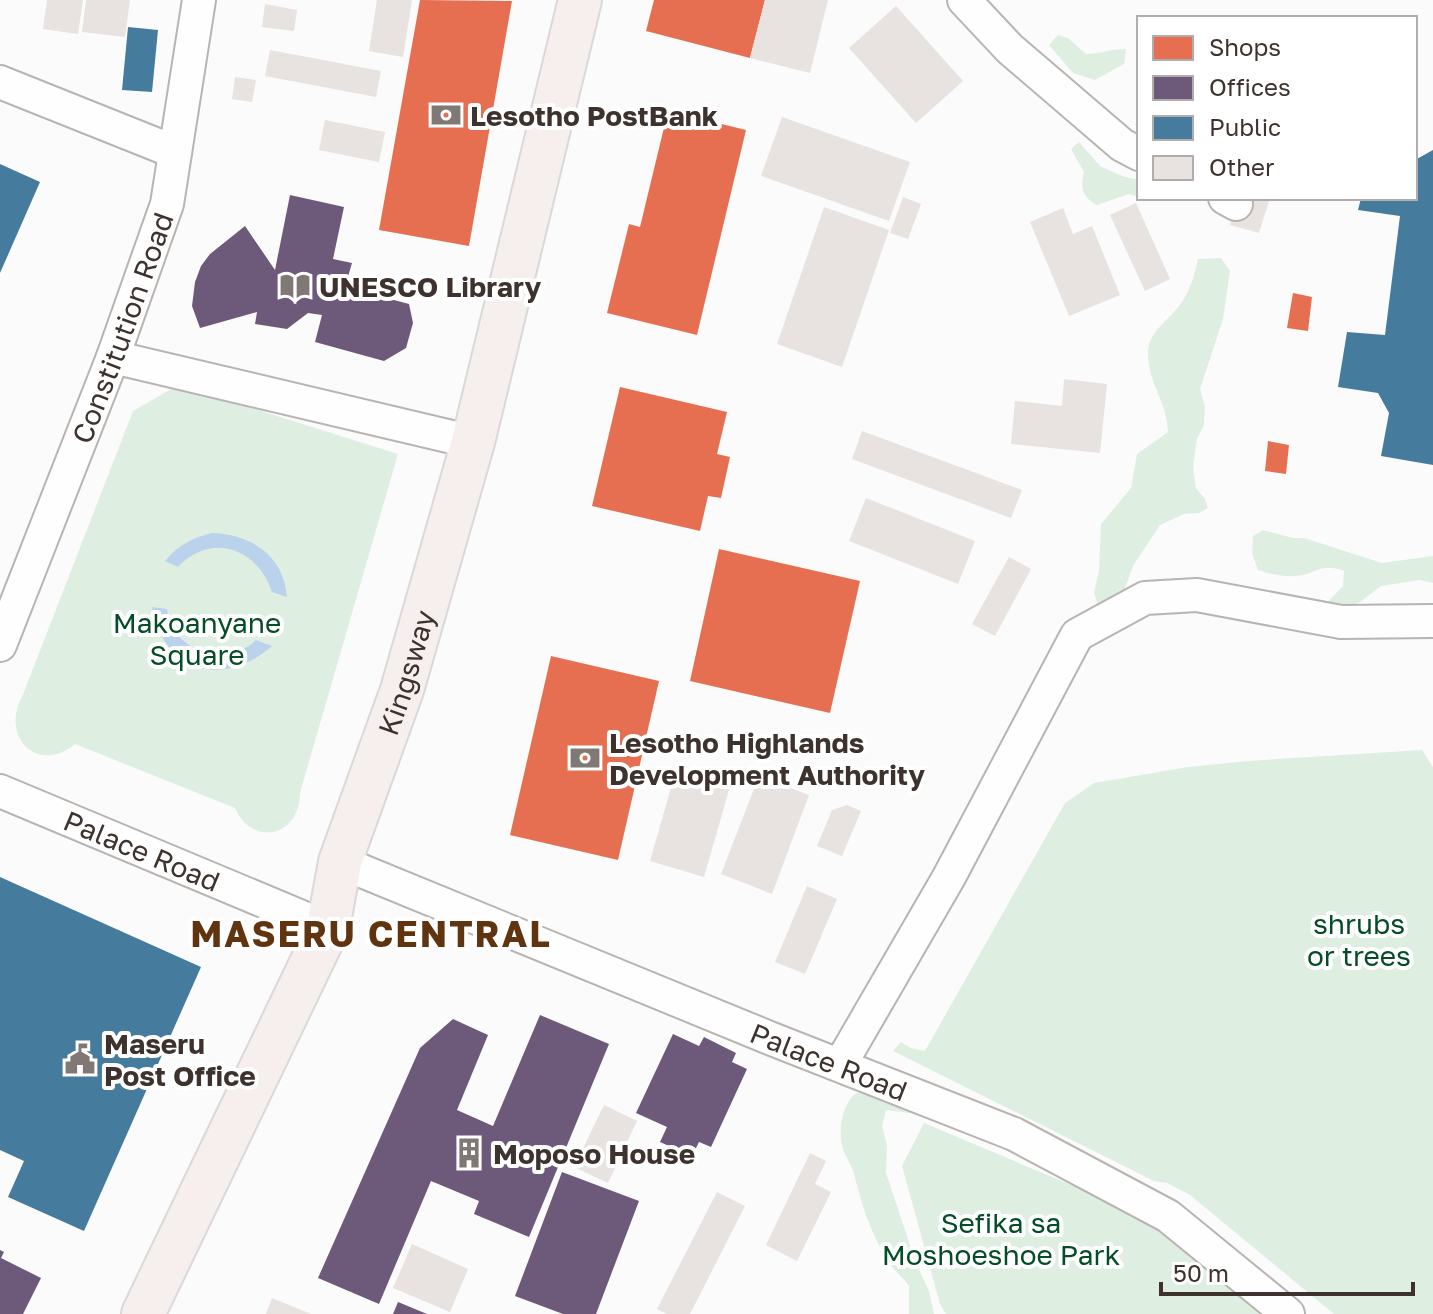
<svg xmlns="http://www.w3.org/2000/svg" width="1433" height="1314" viewBox="0 0 1433 1314" font-family="'Golos Text',sans-serif">
	<rect width="100%" height="100%" fill="#fbfbfb"/>
	<path fill="#deefe2" d="M1058,35L1068,38L1086,54C1101,54 1111,49 1126,49L1124,64L1095,80L1073,73L1049,45Z
		M1079,142L1100,166L1122,176L1139,180V197L1129,194L1097,205C1082,197 1080,188 1084,172L1071,149Z
		M1221,258L1230,271L1223,319L1200,389L1205,407L1204,425L1197,439L1193,467L1196,488L1205,499L1208,508L1199,513L1184,514L1160,525L1133,566L1119,605L1101,617L1094,592L1099,571L1101,524L1131,488L1137,454L1168,432C1167,401 1148,384 1148,353C1148,332 1168,321 1179,306C1190,292 1194,276 1198,259Z
		M178,385L398,454L300,793C300,836 253,848 235,808L75,744C38,775 0,737 22,697L133,411Z
		M1263,530L1293,538H1304L1382,563L1433,556V583L1419,580L1381,586L1360,602L1332,615L1317,613L1343,586L1344,571C1321,562 1317,574 1296,576C1283,577 1270,574 1258,570L1252,553L1253,536Z
		M1422,750L1433,767V1314H1334L1190,1195L1167,1183L1154,1181L893,1051L901,1042L911,1048L925,1051L1065,803L1094,783L1188,767L1248,761Z
		M856,1093H871L928,1105L955,1115L969,1128L1039,1149L1078,1173L1115,1187L1122,1197L1116,1198L1055,1170L1027,1154L948,1127L937,1119L924,1115L886,1110L882,1126L887,1145L886,1173L916,1263L929,1291L934,1314H909V1286C903,1277 894,1271 889,1262C871,1235 862,1206 854,1174C852,1165 847,1160 844,1152C837,1134 841,1105 856,1093Z
		M924,1123L1166,1225L1266,1314H946L940,1304L902,1166Z"/>
	<path fill="#bbd2ec" d="M212,533C250,534 284,555 287,597L272,592C258,549 212,531 178,567L165,561C178,545 192,538 212,533Z
		M152,607L167,609C172,651 226,670 256,640L272,646C223,689 163,672 152,607Z"/>
	<path fill="#e76f51" d="M420,0L512,1L469,246L379,230Z
		M654,0H765L750,58L646,31Z
		M668,111L746,130L697,335L607,313L629,224L640,227Z
		M1293,293L1312,297L1308,331L1287,328Z
		M620,387L727,412L717,454L730,457L721,498L708,496L700,531L592,506Z
		M1268,441L1289,445L1286,474L1265,471Z
		M719,549L860,581L830,713L690,681Z
		M551,656L659,681L618,860L510,835Z"/>
	<path fill="#6d597a" d="M290,195L344,207L333,259L352,263L345,287L409,304L413,323L406,348L384,361L315,342L322,315L308,313L287,329L255,324L257,312L200,328L192,306L195,282L201,266L210,254L245,226L275,270Z
		M540,1015L609,1044L529,1237L474,1214L479,1201L431,1181L379,1304L318,1278L420,1048L453,1019L488,1035L457,1110L493,1126Z
		M673,1034L699,1046L704,1037L736,1053L732,1062L747,1069L711,1147L699,1142L692,1156L660,1142L667,1127L636,1113Z
		M562,1172L639,1201L596,1314H563L515,1296Z
		M0,1250L4,1252L1,1258L41,1278L23,1314H0Z
		M398,1302L427,1314H393Z"/>
	<path fill="#457b9d" d="M128,27L158,30L152,92L122,90Z
		M1433,150V465L1381,456L1389,413L1378,393L1338,387L1347,332L1385,335L1400,216L1358,210L1361,198H1415V160Z
		M0,164L40,182L0,273Z
		M0,877L201,967L84,1231L8,1197L24,1161L0,1150Z"/>
	<path fill="#e8e2e0" d="M47,0H83L78,34L43,29Z
		M86,0H130L125,37L82,32Z
		M377,0H412L403,57L369,51Z
		M765,0H828L810,73L750,58Z
		M265,4L297,10L294,31L262,27Z
		M896,6L963,81L916,123L849,48Z
		M270,50L381,71L376,97L265,76Z
		M235,77L256,80L252,102L232,99Z
		M782,117L910,162L889,221L761,176Z
		M325,120L385,132L379,162L319,150Z
		M903,197L921,204L908,239L890,233Z
		M1238,198H1270L1259,233L1230,225Z
		M1136,203L1170,279L1145,291L1110,215Z
		M824,207L889,230L842,367L777,344Z
		M1063,208L1073,234L1092,226L1120,295L1069,316L1030,222Z
		M1064,379L1107,384L1100,453L1011,444L1015,401L1062,406Z
		M862,431L1022,490L1011,518L852,459Z
		M866,498L975,541L958,584L849,541Z
		M1009,557L1031,569L995,636L972,624Z
		M706,768L733,776L704,877L650,861L675,774L702,781Z
		M759,776L809,795L772,894L721,874Z
		M847,805L861,811L842,856L817,846L832,810Z
		M807,886L837,899L805,974L775,962Z
		M604,1105L637,1121L608,1183L574,1167Z
		M810,1153L826,1161L815,1184L831,1192L797,1261L766,1245Z
		M717,1192L745,1206L690,1314H667L657,1309Z
		M412,1244L468,1269L450,1312L393,1288Z
		M272,1298L311,1314H266Z"/>
	<g fill="none" stroke-linecap="round" stroke-linejoin="round">
		<g stroke="#b8b4b1" stroke-width="36">
			<g id="minor">
				<path d="M964,0L1010,49L1122,145L1139,154"/>
				<path d="M0,82L175,152"/>
				<path d="M1225,198L1236,204"/>
				<path d="M113,357L473,442"/>
				<path id="s1" d="M0,645L113,357L167,204L199,0"/>
				<path id="s2" d="M0,791L328,928"/>
				<path id="s3" d="M340,862L772,1039L1014,1134L1168,1216L1288,1314"/>
				<path d="M840,1065L949,877L1077,635L1145,598L1197,595L1341,622L1433,621"/>
			</g>
		</g>
		<g stroke="#dad8d8" stroke-width="46">
			<g id="major">
				<path id="s4" d="M143,1314L328,928L340,862L402,690L473,442L580,0"/>
			</g>
		</g>
		<use href="#minor" stroke="#fefefe" stroke-width="32"/>
		<use href="#major" stroke="#f6efed" stroke-width="42"/>
	</g>
	<defs>
		<g id="bank-bare" transform="scale(2.4)"><path d="M-6-4H6V4H-6ZM0-2.3a2.3 2.3 0 1 0 0 4.6a2.3 2.3 0 1 0 0-4.6Z" fill="#807875" stroke="#fff" stroke-width="2.5" paint-order="stroke"/></g>
		<g id="library-bare" transform="scale(2.4)"><path d="M-6-4Q-3-5.5-.7-3.5V5Q-3 3-6 4ZM6-4Q3-5.5 .7-3.5V5Q3 3 6 4Z" fill="#807875" stroke="#fff" stroke-width="2.5" paint-order="stroke"/></g>
		<g id="civic-bare" transform="scale(2.4)"><path d="M-.6-6.5H3V-4.5H.6V-3L4-1V1h2V6H-6V1h2V-1L-.6-3ZM-1.2 2.5V6h2.4V2.5Z" fill="#807875" stroke="#fff" stroke-width="2.5" paint-order="stroke"/></g>
		<g id="building-bare" transform="scale(2.4)"><path d="M-4-6H4V6H1V3H-1V6H-4ZM-2.5-4.3h1.7v1.8h-1.7ZM.8-4.3h1.7v1.8H.8ZM-2.5-1h1.7V.8h-1.7ZM.8-1h1.7V.8H.8Z" fill="#807875" stroke="#fff" stroke-width="2.5" paint-order="stroke"/></g>
	</defs>
	<g fill-rule="evenodd">
		<use href="#bank-bare" x="446" y="115"/>
		<use href="#library-bare" x="295" y="286"/>
		<use href="#bank-bare" x="585" y="758"/>
		<use href="#civic-bare" x="80" y="1059"/>
		<use href="#building-bare" x="469" y="1153"/>
	</g>
	<g text-anchor="middle" dominant-baseline="central" stroke-width="8" stroke-linejoin="round" paint-order="stroke">
		<g font-size="28" font-weight="bold" fill="#3d322d" stroke="#fff" text-anchor="start">
			<text x="470" y="115">Lesotho PostBank</text>
			<text x="319" y="286">UNESCO Library</text>
			<text x="609" y="742">Lesotho Highlands<tspan x="609" dy="32">Development Authority</tspan></text>
			<text x="104" y="1043">Maseru<tspan x="104" dy="32">Post Office</tspan></text>
			<text x="493" y="1153">Moposo House</text>
		</g>
		<g font-size="28" fill="#3d322d" stroke="#fff">
			<text stroke="none"><textPath href="#s1" startOffset="340">Constitution Road</textPath></text>
			<text stroke="none"><textPath href="#s4" startOffset="696">Kingsway</textPath></text>
			<text stroke="none"><textPath href="#s2" startOffset="154">Palace Road</textPath></text>
			<text stroke="none"><textPath href="#s3" startOffset="528">Palace Road</textPath></text>
		</g>
		<g font-size="28" fill="#054d26" stroke="#fff">
			<text x="197" y="622">Makoanyane<tspan x="197" dy="32">Square</tspan></text>
			<text x="1359" y="923">shrubs<tspan x="1359" dy="32">or trees</tspan></text>
			<text x="1001" y="1222">Sefika sa<tspan x="1001" dy="32">Moshoeshoe Park</tspan></text>
		</g>
		<g font-size="36" font-weight="bold" letter-spacing="2" fill="#613410" stroke="#fff">
			<text x="371" y="933">MASERU CENTRAL</text>
		</g>
	</g>
	<rect x="1137" y="16" width="280" height="184" fill="#ffffff" stroke="#b1adab" stroke-width="2"/>
	<rect x="1153" y="36" width="40" height="24" fill="#e76f51" stroke="#b1adab" stroke-width="2"/>
	<text x="1209" y="56" font-size="24" fill="#3d322d">Shops</text>
	<rect x="1153" y="76" width="40" height="24" fill="#6d597a" stroke="#b1adab" stroke-width="2"/>
	<text x="1209" y="96" font-size="24" fill="#3d322d">Offices</text>
	<rect x="1153" y="116" width="40" height="24" fill="#457b9d" stroke="#b1adab" stroke-width="2"/>
	<text x="1209" y="136" font-size="24" fill="#3d322d">Public</text>
	<rect x="1153" y="156" width="40" height="24" fill="#e8e2e0" stroke="#b1adab" stroke-width="2"/>
	<text x="1209" y="176" font-size="24" fill="#3d322d">Other</text>
	<path d="M1161 1282v12h252v-12" fill="none" stroke="#3d322d" stroke-width="4"/>
	<text x="1173" y="1282" font-size="24" fill="#3d322d" stroke="#ffffff" stroke-width="6" paint-order="stroke">50 m</text>
</svg>
